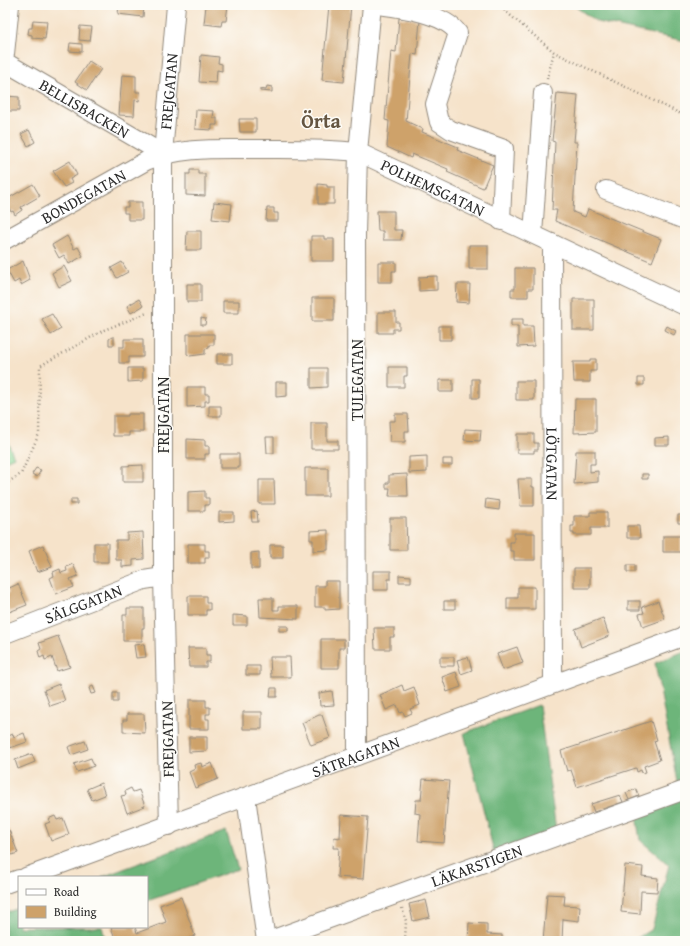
<svg xmlns="http://www.w3.org/2000/svg" width="690" height="946" viewBox="0 0 690 946" font-family="'Gentium Book Plus',serif">
	<rect width="100%" height="100%" fill="#fdfcf7"/>
	<filter id="ink" filterUnits="userSpaceOnUse"><feTurbulence type="fractalNoise" baseFrequency=".025" numOctaves="2"/><feDisplacementMap in="SourceGraphic" scale="8" xChannelSelector="R" yChannelSelector="G"/><feConvolveMatrix kernelMatrix="1 2 1 2 8 2 1 2 1" color-interpolation-filters="sRGB"/></filter>
	<filter id="wash" filterUnits="userSpaceOnUse"><feTurbulence type="fractalNoise" baseFrequency=".012" numOctaves="4" result="noise"/><feDisplacementMap in="SourceGraphic" scale="16" xChannelSelector="R" yChannelSelector="G"/><feGaussianBlur stdDeviation="0.9" result="paint"/><feColorMatrix in="noise" values="0 0 0 0 0 0 0 0 0 0 0 0 0 0 0 0 0 1.4 0 .05"/><feComposite in="paint" operator="in"/></filter>
	<g filter="url(#wash)">
		<rect width="100%" height="100%" fill="#f6e3ca"/>
		<path fill="#87d390" stroke="#597f5e" d="M5,436L14,457L5,461Z"/>
		<path fill="#6db57a" stroke="#4c7052" d="M573,5H685V41L597,22Z
			M685,651V941H632L652,929L669,865L640,840L635,809L679,793L655,663Z
			M539,705L557,838L496,860L464,733Z
			M226,831L238,869L147,901V877H102Z
			M19,908V927H102L106,941H5V913Z"/>
		<g id="blocks">
			<path fill="#cea26a" d="M119,5H144L143,17L118,14Z
				M206,5H228L226,21H222L221,26L204,24Z
				M329,5H351L344,82L322,80Z
				M399,18L420,20L417,55L412,54L406,121L423,129L422,132L458,147L457,150L493,165L483,188L447,172L448,169L412,154L411,158L387,147L389,121L385,120L391,51L396,52Z
				M33,20L47,21L45,39L32,38V35L28,34L29,28H32Z
				M80,26L92,27L90,41L79,40Z
				M70,43L82,44V52L69,51Z
				M201,55L219,57L218,63L222,64V71L217,70L216,83L199,82Z
				M89,61L101,69L87,90L75,82Z
				M122,75L136,76V92H140L139,101L135,100L134,116L119,115Z
				M267,86L272,87V92L260,91V89L266,90Z
				M557,93L578,95L574,142H577L573,212L585,217L588,209L661,239L652,262L555,221L557,210H552L555,142L552,141Z
				M5,96L19,97V111H8V122H5Z
				M196,110L214,111L213,118H217V125H212V130L195,129Z
				M239,119H256V132H240Z
				M29,130L35,142L28,146L21,134Z
				M70,161L77,175L70,179L72,183L64,187L53,171Z
				M190,170H198V174H205V196L186,195V174H190Z
				M33,184L40,196L21,207L22,210L15,215L13,211L11,212L5,200Z
				M318,184L327,185V187H334V204H318Z
				M128,202H142V220H128V213H124V207H128Z
				M214,202L232,204L230,221L212,219Z
				M267,208H274V213H278V221H266Z
				M377,211H394V230H402L401,240H383V231H378Z
				M187,231H201V250H186Z
				M67,236L74,249L78,247L83,256L69,264L64,255L59,258L52,245Z
				M311,236H324V239H334V261H311Z
				M469,245H488V269H469Z
				M23,261L30,280L21,285L19,280L14,283L7,270Z
				M122,262L128,272L117,278L111,268Z
				M378,262H396V271H392V282H378Z
				M64,266L72,281L59,287L52,273Z
				M515,268H533V289H528V297H511V289H515Z
				M437,276V290L419,291V277Z
				M187,284H201V302H187Z
				M457,284H470L469,303L456,302Z
				M312,298H334V321H312Z
				M139,299L143,306L131,313L127,306Z
				M573,299H594V330H573Z
				M223,301H239V313H223Z
				M378,312H396V322H399V329H393V333H378Z
				M52,314L61,329L51,335L42,319Z
				M201,318L206,319L205,325H201Z
				M511,319H523V326H533L534,346L518,347V326H511Z
				M439,326H451V340H439Z
				M667,326L676,331L674,335L665,330Z
				M187,334H214V345H209V348L205,349V354L190,356L187,354Z
				M112,337H114V345H109V339Z
				M124,339H143V357H129V363H119V347H124Z
				M217,354H232V364H217Z
				M590,359H596V371H590V382H574L573,362H590Z
				M389,367H407V376H404V387H389Z
				M128,368H143V381L128,382Z
				M311,368H327V387L311,388Z
				M638,378H644V385H638Z
				M472,379H479V398H472Z
				M439,380H453V392H439Z
				M516,381H534V400H516Z
				M276,382H287V396L276,397Z
				M187,387H205V394H209V401H205V406L187,407Z
				M575,399H596V432L574,433Z
				M209,406H221V416H209Z
				M128,414H143V432H129V436H113V416H128Z
				M395,414H408L409,431H405V442H390L389,421H395Z
				M311,423H327V441H338V449H311Z
				M465,429L481,430L480,441L464,440Z
				M517,434H534V443H538V450H534V453H517Z
				M266,437H274V453H267Z
				M669,437V445H655V438Z
				M187,439L205,440V446H209V454H205V459H187Z
				M576,451H595V464H590V472L598,471V482L574,484Z
				M220,454H239V468H220Z
				M427,456V472L409,473V457Z
				M443,459H452V465H443Z
				M143,465V482H123V466Z
				M36,468L41,470L37,477L32,474Z
				M305,468H328V496H305Z
				M407,474L408,496H389L390,488H386V483H389V475Z
				M642,474H648V479H642Z
				M518,479H532V487H534V506H520Z
				M259,480H274L275,504H259Z
				M205,491V498H209V505H205V511H188V492Z
				M71,499H77V504H71Z
				M486,499L500,501L499,510L485,508Z
				M257,511L258,522H252L251,512Z
				M219,512H234V521L219,522Z
				M590,512H607V528H591V535H574V533H571V526H574V516H590Z
				M678,515H684V523H678Z
				M390,518H406L407,550H390Z
				M627,526H639L640,538H627Z
				M328,530V550L313,551V540H310V531Z
				M143,532L144,559L133,560V566L122,567V560H116V540H127V533Z
				M514,533H535V560H514V551H510V542H514Z
				M663,536H681V552H663Z
				M94,543H108V562H94Z
				M188,544H205V551H209V558H205V563H188Z
				M43,545L52,567L37,572L29,551Z
				M270,545H283V558H270Z
				M259,552V569H251V553Z
				M73,564L78,576L70,579L74,587L56,594L50,578L54,576L53,572L60,569L61,573L67,571L66,567Z
				M627,565H635V572H627Z
				M574,568H590V588H574Z
				M373,571H391V579H388V590H373Z
				M399,575L411,576V582H399Z
				M325,581H339V609L325,610V607H315V586H325Z
				M18,584L27,605L9,612L5,601V595L9,593L7,589Z
				M518,587H535V609H507V598H518Z
				M188,596H206V603H210V610H206V615H188Z
				M259,598H273V610H279V606H298V619L260,617Z
				M444,601H455V609H444Z
				M628,601H640V610H628Z
				M658,601L665,619L643,627L639,614L644,613L642,607Z
				M127,608H144V628H142V641H123V615H127Z
				M233,615L247,616V625H233Z
				M603,618L609,636L581,647L575,629Z
				M279,626H288V631H279Z
				M374,628H394V637H390V649H375Z
				M58,636L70,667L57,671L52,657L45,660L44,656L40,658L38,651L41,649L39,643Z
				M321,639H344V648H339V668H321Z
				M144,644L146,657L136,658L134,645Z
				M517,647L523,663L503,670L497,654Z
				M188,648H206V655H210V662H206V667H189Z
				M270,657H290L291,677H271Z
				M440,657H454V666H440Z
				M468,657L472,670L461,674L457,660Z
				M246,666H260V675H246Z
				M456,672L461,687L447,692L442,677Z
				M59,684L65,701L50,706L44,690Z
				M402,685L404,691L414,687L420,705L410,709L412,713L405,716L403,712L400,713L397,705L386,710L380,695Z
				M93,686L96,693L91,694L89,688Z
				M271,688H277V697H270Z
				M332,691L334,705L320,706L319,693Z
				M113,693H118V702H113Z
				M189,700H206V707H210V714H206V719H209V729H189Z
				M243,712H262V729H243Z
				M127,714H144L145,733L123,732V720H127Z
				M319,715H322L330,738L311,745L302,723Z
				M651,721L657,740L654,741L660,760L644,766L646,772L642,773L641,770L637,772L636,768L577,787L571,770L567,771L561,751Z
				M24,733L27,742L10,748L6,737L13,734L14,737Z
				M189,737H207V751L189,752Z
				M85,741L88,749L71,755L68,747Z
				M32,754L35,762L18,769L15,760Z
				M91,758L94,766L77,772L74,764Z
				M201,763L202,767L212,763L218,779L195,788L189,772L195,769L194,765Z
				M423,779L449,781L444,843L418,841L420,814L415,813L416,800H421Z
				M101,783L105,795L92,800L87,789Z
				M131,788L133,792L139,790L145,806L127,813L121,796L126,795L125,791Z
				M636,789L639,796L629,800L626,793Z
				M620,795L623,802L594,812L591,804Z
				M341,815L368,817L363,879L337,877L339,848H333L334,837L340,838Z
				M55,816L57,820L63,818L69,834L51,841L45,824L50,822L48,819Z
				M9,830L18,853L5,857V832Z
				M625,865L643,867L642,876L658,878L657,892L641,891L640,914L621,912Z
				M547,894L565,895L564,905L580,906L579,921L563,919L562,941H543Z
				M181,897L195,936L181,941H116L111,927H135L137,933L166,922L160,905Z
				M426,900L430,917L413,921L409,904Z
				M469,923L487,924V934L502,935V941H468Z"/>
		</g>
	</g>
	<g filter="url(#ink)">
		<use href="#blocks" fill-opacity="0" stroke="#90877a" stroke-width="1"/>
		<g fill="none" stroke-linecap="round" stroke-linejoin="round">
			<g stroke="#90877a" stroke-width="20">
				<g id="minor">
					<path d="M378,5C401,8 444,13 458,33L435,104L439,122L451,130L504,149L501,221"/>
					<path d="M5,54L10,5"/>
					<path id="s1" d="M5,62L163,154"/>
					<path d="M606,190L685,220"/>
					<path d="M533,234L543,93"/>
					<path id="s2" d="M5,240L146,161C180,147 216,149 252,149C287,149 322,148 358,152L685,306"/>
					<path id="s3" d="M552,243L553,684"/>
					<path id="s4" d="M5,634L144,580L163,577"/>
					<path d="M357,756L356,235L358,152L372,5"/>
					<path d="M246,797L266,941"/>
					<path id="s5" d="M169,826L163,577V154L176,5"/>
					<path id="s6" d="M26,877L685,636"/>
					<path d="M5,884L19,879"/>
					<path id="s7" d="M268,941L685,790"/>
				</g>
			</g>
			<path stroke="#90877a" stroke-width="2.5" stroke-dasharray="1 3" stroke-linecap="butt" d="M498,5L554,52L685,116
				M547,79L554,52
				M5,484L21,474L39,434L40,366L104,330L147,313
				M402,908L406,921L405,941"/>
			<use href="#minor" stroke="#fff" stroke-width="18"/>
		</g>
	</g>
	<g text-anchor="middle" dominant-baseline="central" stroke-width="3" stroke-linejoin="round" paint-order="stroke">
		<g font-size="16" fill="#2b2b2b" stroke="#fdfcf7">
			<text stroke="none"><textPath href="#s5" startOffset="735">FREJGATAN</textPath></text>
			<text stroke="none"><textPath href="#s1" startOffset="92">BELLISBACKEN</textPath></text>
			<text stroke="none"><textPath href="#s2" startOffset="458">POLHEMSGATAN</textPath></text>
			<text stroke="none"><textPath href="#s2" startOffset="90">BONDEGATAN</textPath></text>
			<text transform="translate(357 380) rotate(-90)">TULEGATAN</text>
			<text transform="translate(163 415) rotate(-90)">FREJGATAN</text>
			<text stroke="none"><textPath href="#s3" startOffset="221">LÖTGATAN</textPath></text>
			<text stroke="none"><textPath href="#s4" startOffset="84">SÄLGGATAN</textPath></text>
			<text transform="translate(167 739) rotate(-91)">FREJGATAN</text>
			<text stroke="none"><textPath href="#s6" startOffset="351">SÄTRAGATAN</textPath></text>
			<text stroke="none"><textPath href="#s7" startOffset="222">LÄKARSTIGEN</textPath></text>
		</g>
		<g font-size="20" font-weight="bold" fill="#645541" stroke="#fdfcf7">
			<text x="321" y="120">Örta</text>
		</g>
	</g>
	<rect width="690" height="946" fill="none" stroke="#fdfcf7" stroke-width="20"/>
	<rect x="18" y="876" width="130" height="52" fill="#fdfcf7" stroke="#a9a8a5"/>
	<rect x="26" y="889" width="20" height="6" fill="#ffffff" stroke="#a9a8a5"/>
	<text x="54" y="896" font-size="12" fill="#2b2b2b">Road</text>
	<rect x="26" y="906" width="20" height="12" fill="#cea26a" stroke="#a9a8a5"/>
	<text x="54" y="916" font-size="12" fill="#2b2b2b">Building</text>
</svg>
